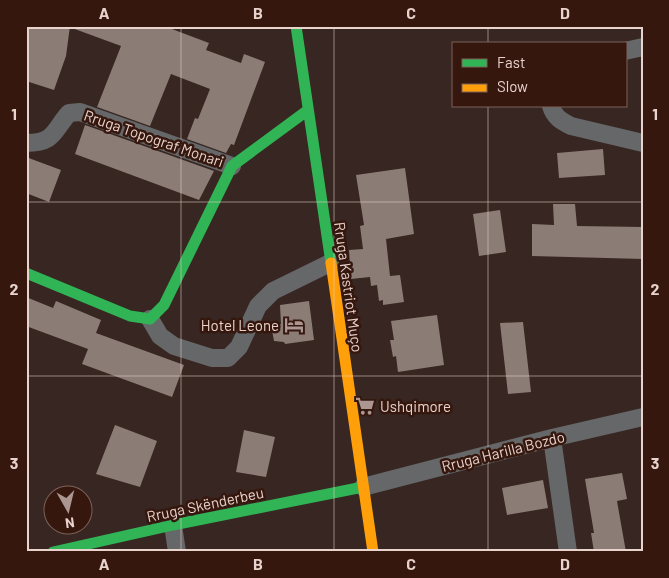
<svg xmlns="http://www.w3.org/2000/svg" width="669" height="578" viewBox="0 0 669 578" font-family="Barlow,sans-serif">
	<rect width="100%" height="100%" fill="#372621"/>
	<path fill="#8b7c76" d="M26,26H70L66,56L54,90L26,81Z
		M72,26H164L209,43L206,50L241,63L244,54L265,62L234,145L231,144L226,153L187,139L195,118L198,119L210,89L171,74L150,126L97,107L121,46L72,28Z
		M85,125L214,171L199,200L75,154Z
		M603,149L605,175L559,178L557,153Z
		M26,157L61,170L49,202L26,193Z
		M405,168L414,234L386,239L390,276L400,275L404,302L383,305V300L379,301L377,285L371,286L370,277L351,279L349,250L363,249L360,226L364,225L356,175Z
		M553,204H575L577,226L643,227V259L532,256V224L554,225Z
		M500,210L506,252L479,256L473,214Z
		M26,297L53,308L56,301L101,320L96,333L184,365L172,397L82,364L88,349L26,326Z
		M309,301L314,340L285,344L284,342L274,341L271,325L281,324L280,305Z
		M437,315L444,365L398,372L396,356L393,357L390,340H394L391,321Z
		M523,322L531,392L508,394L500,323Z
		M115,425L157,441L140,487L96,474Z
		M244,430L275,437L266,477L236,472Z
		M622,473L627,499L617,501L626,552H594L591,533H594L585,479Z
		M543,480L548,508L507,515L502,488Z"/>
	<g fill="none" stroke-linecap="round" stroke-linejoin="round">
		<path stroke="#656768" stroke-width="18" d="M625,51L643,47
			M551,106C554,117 561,121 571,126L643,143
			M26,143C55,143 53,131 69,113L80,112L232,166
			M150,319L160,336L174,346L212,358H228L239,347L258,306L273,291L330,263
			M552,438L568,552
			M363,487L552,438L643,417
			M173,525L177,552"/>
		<path stroke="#30b455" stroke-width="11" d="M296,26L331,263
			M26,273L130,316L150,319L164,305L232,166L308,110
			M53,552L173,525L363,487"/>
		<path stroke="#ff9f0a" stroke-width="11" d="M331,263L373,552"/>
	</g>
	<path fill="none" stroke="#e9d3cd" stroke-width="1" stroke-opacity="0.55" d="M181,26V552M334,26V552M488,26V44M488,106V552M26,202H643M26,376H643"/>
	<defs>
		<g id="hotel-bare" transform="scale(1.5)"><path d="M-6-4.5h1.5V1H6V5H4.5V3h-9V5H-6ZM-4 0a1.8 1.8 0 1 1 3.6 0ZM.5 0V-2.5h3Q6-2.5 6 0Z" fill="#ab9691" stroke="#35170e" stroke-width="2.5" paint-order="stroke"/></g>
		<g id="supermarket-bare" transform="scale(1.5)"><path d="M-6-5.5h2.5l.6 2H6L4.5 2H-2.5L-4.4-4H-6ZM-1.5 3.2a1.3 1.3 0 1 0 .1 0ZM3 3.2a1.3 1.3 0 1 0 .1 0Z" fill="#ab9691" stroke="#35170e" stroke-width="2.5" paint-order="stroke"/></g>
	</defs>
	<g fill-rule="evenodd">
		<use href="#hotel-bare" x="294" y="325"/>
		<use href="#supermarket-bare" x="365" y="406"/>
	</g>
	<g text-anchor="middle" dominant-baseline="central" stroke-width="5" stroke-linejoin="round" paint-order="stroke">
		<g font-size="15" fill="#e9d3cd" stroke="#35170e">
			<text transform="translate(154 138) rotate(19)">Rruga Topograf Monari</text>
			<text transform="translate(349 287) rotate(82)">Rruga Kastriot Muço</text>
			<text transform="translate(503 451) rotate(-14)">Rruga Harilla Bozdo</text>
			<text transform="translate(205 504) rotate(-12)">Rruga Skënderbeu</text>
		</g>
		<g font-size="15" fill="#e9d3cd" stroke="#35170e" text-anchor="end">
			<text x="279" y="325">Hotel Leone</text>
			<text x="380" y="406" text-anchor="start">Ushqimore</text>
		</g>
	</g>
	<rect width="669" height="578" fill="none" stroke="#35170e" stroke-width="55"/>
	<rect x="452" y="42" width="175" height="65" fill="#35170e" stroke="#7d625a"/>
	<rect x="462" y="59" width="25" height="8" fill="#30b455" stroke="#7d625a"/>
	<text x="497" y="68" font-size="15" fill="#e9d3cd">Fast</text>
	<rect x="462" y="84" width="25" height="8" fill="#ff9f0a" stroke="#7d625a"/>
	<text x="497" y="92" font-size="15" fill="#e9d3cd">Slow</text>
	<g transform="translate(68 510) rotate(172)"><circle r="24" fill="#35170e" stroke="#7d625a"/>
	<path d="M0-4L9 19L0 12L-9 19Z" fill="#ab9691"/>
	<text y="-8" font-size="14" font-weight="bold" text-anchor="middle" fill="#e9d3cd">N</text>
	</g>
	<rect x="28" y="28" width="614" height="522" fill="none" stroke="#e9d3cd" stroke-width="2"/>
	<g font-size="16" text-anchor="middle" font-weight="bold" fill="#e9d3cd">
		<text x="104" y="19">A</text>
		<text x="258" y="19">B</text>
		<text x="411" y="19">C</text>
		<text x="565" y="19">D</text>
		<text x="14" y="120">1</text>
		<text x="655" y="120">1</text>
		<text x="14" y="295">2</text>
		<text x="655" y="295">2</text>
		<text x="14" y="469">3</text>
		<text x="655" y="469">3</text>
		<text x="104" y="570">A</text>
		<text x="258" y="570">B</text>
		<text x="411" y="570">C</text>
		<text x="565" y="570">D</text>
	</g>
</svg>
